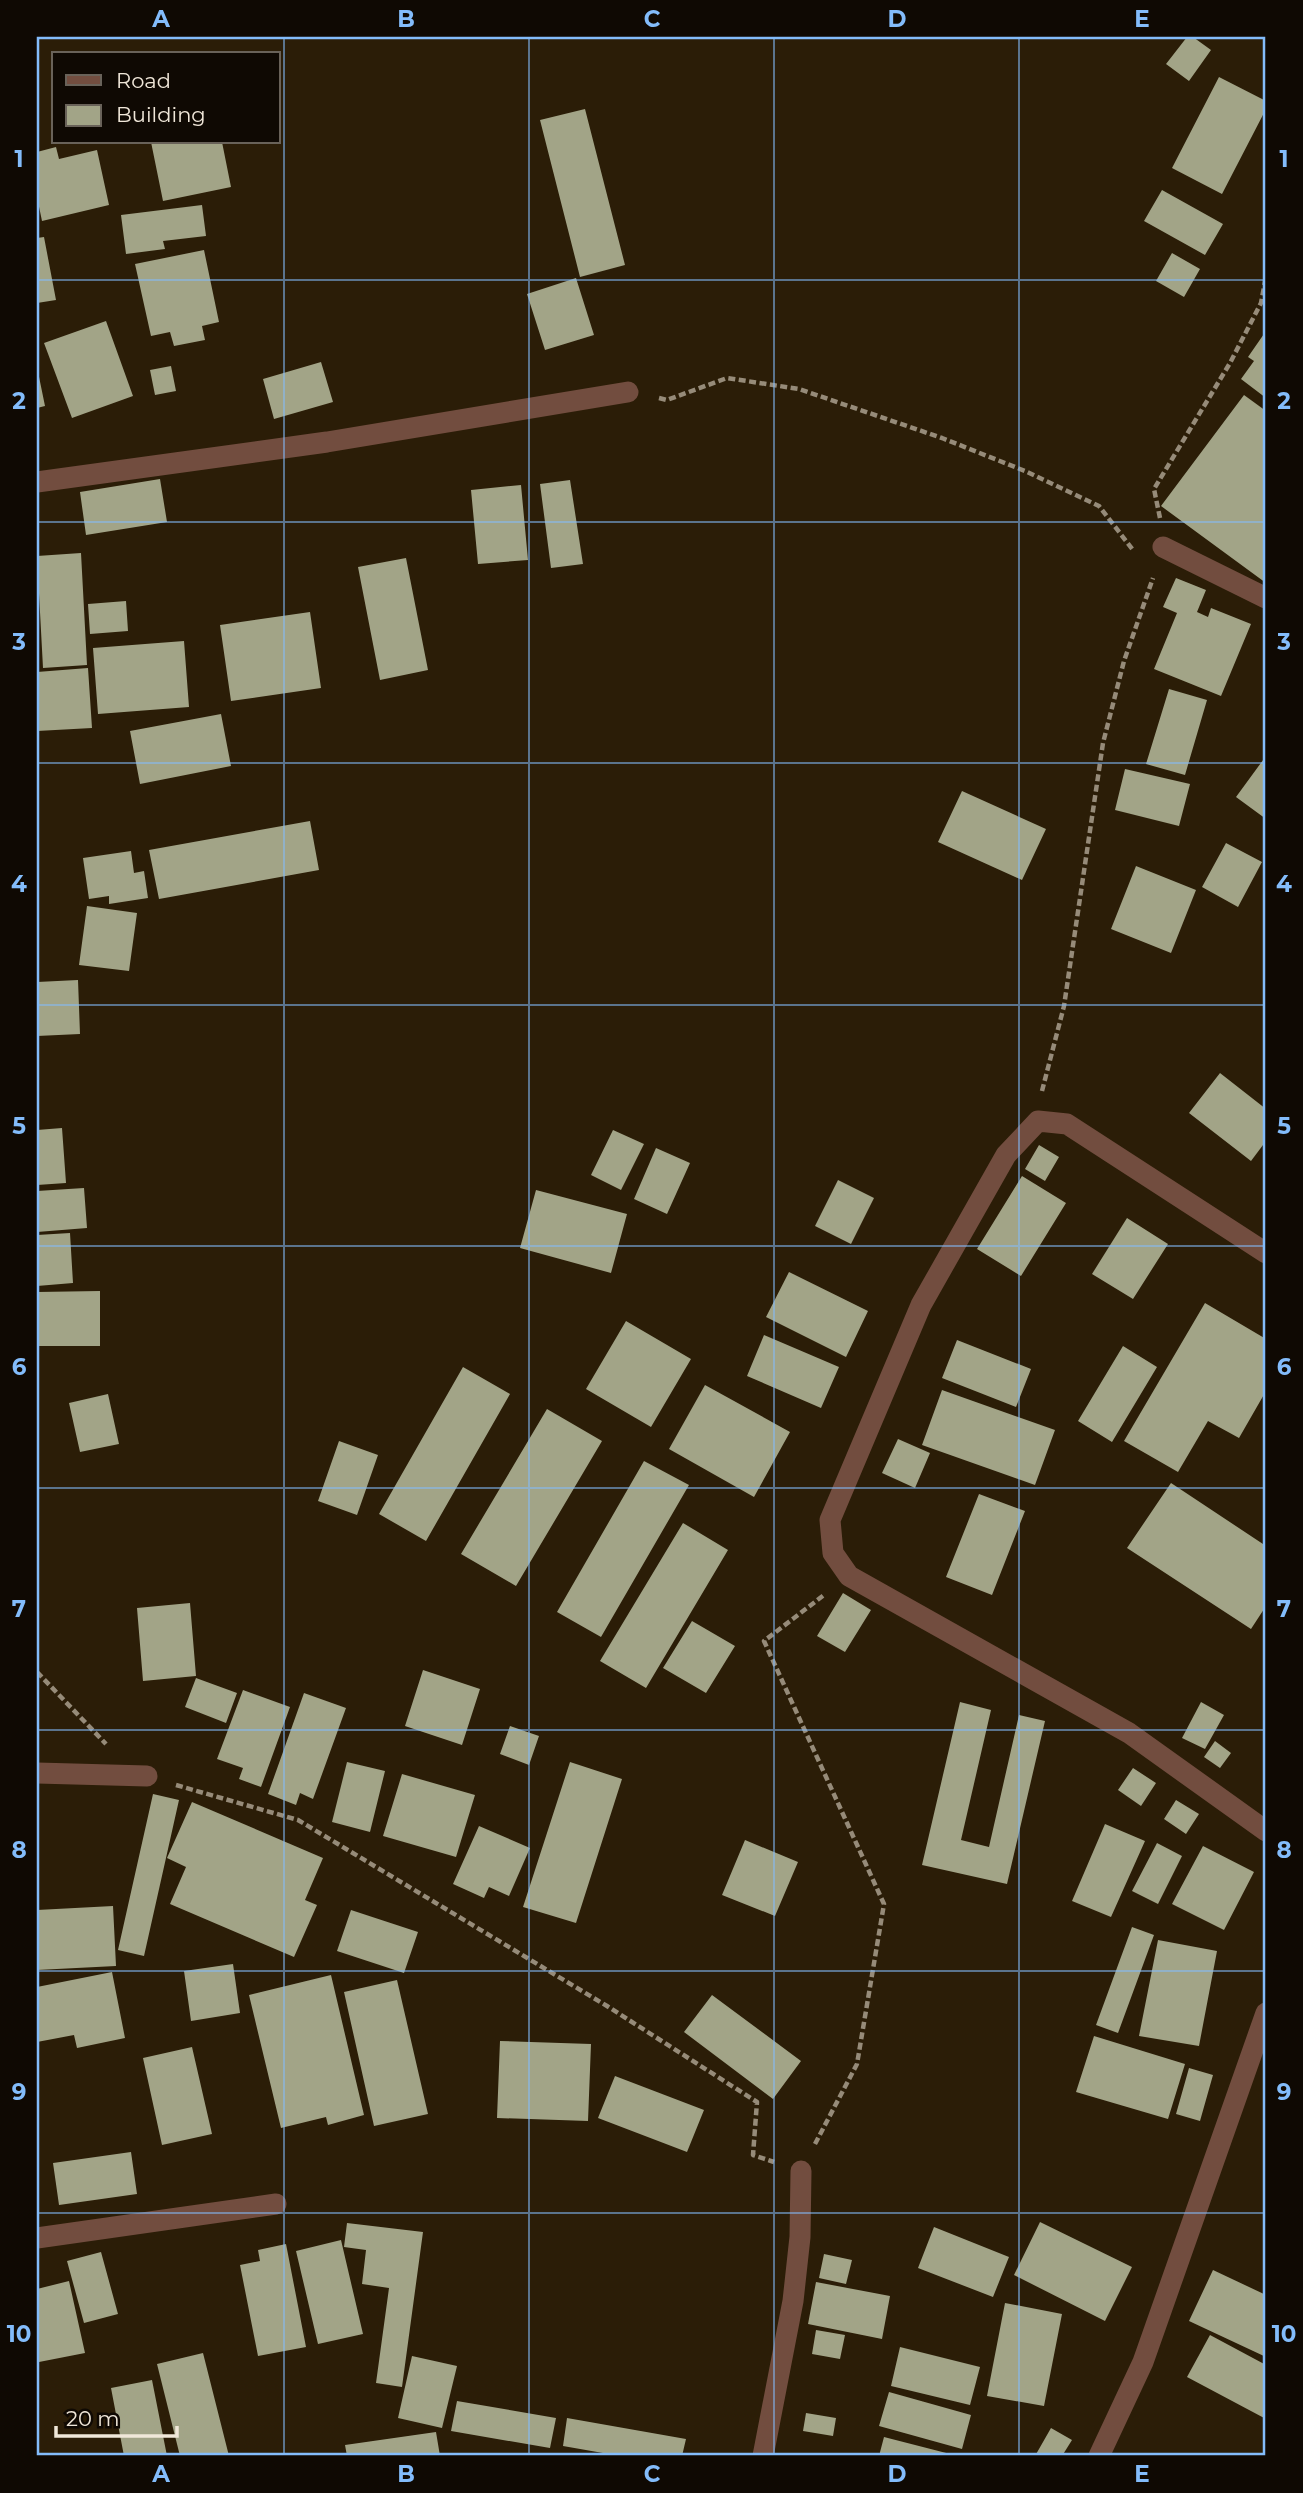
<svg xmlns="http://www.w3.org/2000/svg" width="1303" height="2493" viewBox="0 0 1303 2493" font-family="Montserrat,sans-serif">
	<rect width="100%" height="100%" fill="#2b1d07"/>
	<path fill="#a2a487" d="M1187,37H1193L1211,50L1189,81L1166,64Z
		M1219,77L1266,101V109L1222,194L1172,168Z
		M585,109L625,265L580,277L540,120Z
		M151,142H222L231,187L163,201Z
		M56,147L59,159L97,150L109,205L42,221L37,197V152Z
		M1162,190L1223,224L1205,255L1144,221Z
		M202,205L206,236L163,241L165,249L126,254L121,215Z
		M44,237L56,300L37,303V238Z
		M204,250L219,322L202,326L205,340L174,346L170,332L151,336L135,264Z
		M1172,253L1200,269L1184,297L1156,281Z
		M576,278L594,335L545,350L527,294Z
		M106,321L133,396L72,418L44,343Z
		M1266,331V398L1241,379L1254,361L1248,357Z
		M321,362L333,402L274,419L263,379Z
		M171,366L176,391L155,395L150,370Z
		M37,367L45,406L37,408Z
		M1244,395L1266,411V583L1161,506Z
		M160,479L167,522L86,535L80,492Z
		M570,480L583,564L551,568L540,484Z
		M521,485L528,560L478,564L471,490Z
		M81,553L87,665L43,668L37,556Z
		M406,558L428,670L380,680L358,567Z
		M1176,578L1206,590L1197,612L1208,617L1211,608L1251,624L1221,696L1154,669L1177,613L1163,607Z
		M126,601L128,631L90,634L88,604Z
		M310,612L321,688L231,701L220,625Z
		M184,641L189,707L98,714L93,648Z
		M88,668L92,728L37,731V672Z
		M1169,689L1207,700L1185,775L1146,764Z
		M221,714L231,766L140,784L130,731Z
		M1266,756V819L1236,797Z
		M1125,769L1190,784L1179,826L1115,810Z
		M962,791L1046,829L1022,880L938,842Z
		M310,821L319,870L159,899L149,850Z
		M1226,843L1262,862L1238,907L1202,887Z
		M131,851L134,873L144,871L148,898L109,904V896L89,899L83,858Z
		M1136,866L1196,890L1171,953L1111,929Z
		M87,906L137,913L129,971L79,965Z
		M78,980L80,1034L37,1036V982Z
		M1220,1073L1266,1109V1141L1251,1161L1189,1113Z
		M62,1128L66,1183L37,1185V1130Z
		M613,1130L644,1144L621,1190L591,1175Z
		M1039,1145L1059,1157L1045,1181L1025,1169Z
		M656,1148L690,1163L667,1214L634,1199Z
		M1022,1176L1066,1203L1021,1276L977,1249Z
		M838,1180L874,1198L851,1244L815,1226Z
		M84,1188L87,1228L37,1232V1191Z
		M536,1190L627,1214L611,1273L520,1248Z
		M1127,1218L1168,1244L1133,1299L1092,1274Z
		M70,1233L73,1283L37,1286V1235Z
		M789,1272L868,1311L846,1357L766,1317Z
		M100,1291V1346H37V1292Z
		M1205,1303L1266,1339V1391L1239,1438L1208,1421L1178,1472L1124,1441Z
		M626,1321L691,1359L651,1427L586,1389Z
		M764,1335L839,1367L821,1408L747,1376Z
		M957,1340L1031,1369L1016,1407L942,1378Z
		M1123,1346L1157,1367L1112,1442L1078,1421Z
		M463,1367L510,1394L426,1541L379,1514Z
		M705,1385L790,1432L754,1497L669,1449Z
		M942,1390L1055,1430L1035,1485L922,1445Z
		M108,1394L119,1444L80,1452L69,1403Z
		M547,1409L602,1441L516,1586L461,1554Z
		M898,1439L930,1453L915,1488L882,1473Z
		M339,1441L378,1455L357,1515L318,1501Z
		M644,1461L689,1485L601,1637L557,1612Z
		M1171,1483L1266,1546V1606L1251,1629L1127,1548Z
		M979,1494L1025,1511L992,1595L946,1577Z
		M683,1523L728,1550L646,1688L600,1661Z
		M843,1593L871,1610L845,1652L817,1636Z
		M190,1603L196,1676L143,1681L137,1608Z
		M692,1621L735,1646L706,1693L663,1668Z
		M423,1670L480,1689L462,1745L405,1726Z
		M196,1678L237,1693L226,1723L185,1707Z
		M243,1690L290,1707L261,1787L239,1779L243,1768L217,1759Z
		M304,1693L346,1708L313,1799L300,1793L296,1805L268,1794Z
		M960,1702L991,1710L961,1840L989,1847L1019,1715L1045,1721L1007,1884L922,1865Z
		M1201,1702L1224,1715L1205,1749L1182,1738Z
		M510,1726L539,1736L529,1765L500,1754Z
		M1215,1741L1231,1753L1220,1768L1204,1757Z
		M347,1762L385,1771L370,1832L332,1822Z
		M570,1762L622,1779L576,1923L523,1907Z
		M1133,1768L1156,1783L1141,1806L1118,1790Z
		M402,1774L475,1795L456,1857L383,1836Z
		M153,1794L179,1800L144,1956L118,1950Z
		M1176,1800L1199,1814L1186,1834L1164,1819Z
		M192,1802L323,1858L305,1900L317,1905L294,1957L170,1904L186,1867L167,1858Z
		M1105,1824L1145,1841L1111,1917L1072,1901Z
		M479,1826L530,1848L509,1896L489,1887L484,1898L453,1884Z
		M745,1840L798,1862L775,1916L722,1895Z
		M1157,1843L1182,1856L1158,1904L1132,1891Z
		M1203,1846L1254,1872L1224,1930L1172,1904Z
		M113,1906L116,1966L37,1970V1910Z
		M351,1910L418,1932L404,1973L337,1951Z
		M1132,1927L1154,1935L1118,2033L1096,2025Z
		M1158,1940L1217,1951L1199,2046L1139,2036Z
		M233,1964L240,2013L191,2021L184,1971Z
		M112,1972L125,2038L77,2048L74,2035L37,2042V1987Z
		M331,1975L364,2115L328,2125L326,2117L281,2128L249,1995Z
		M397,1980L428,2114L374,2126L344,1992Z
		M712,1995L801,2061L773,2099L684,2032Z
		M1094,2036L1185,2064L1168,2119L1076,2092Z
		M500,2041L591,2044L588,2121L497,2118Z
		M192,2047L212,2134L162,2145L143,2058Z
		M1189,2068L1213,2075L1200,2121L1176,2114Z
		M615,2076L704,2110L687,2152L598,2118Z
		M131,2152L137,2194L59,2205L53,2163Z
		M1040,2222L1132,2267L1105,2321L1014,2275Z
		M347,2223L423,2232L402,2387L376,2383L389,2288L362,2284L366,2250L344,2247Z
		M934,2227L1009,2257L993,2297L918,2268Z
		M341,2240L363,2334L318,2344L296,2251Z
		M286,2244L306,2347L258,2356L240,2265L260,2261L258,2250Z
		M101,2252L118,2314L84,2323L67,2261Z
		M824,2254L852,2260L846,2284L819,2278Z
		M1213,2270L1266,2295V2357L1189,2321Z
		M69,2281L85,2353L39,2362L37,2350V2289Z
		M816,2282L890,2296L882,2339L808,2324Z
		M1005,2303L1062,2314L1044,2406L987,2396Z
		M816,2330L845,2335L840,2359L812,2354Z
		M1210,2335L1266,2365V2419L1187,2377Z
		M900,2347L980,2367L970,2405L891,2386Z
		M203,2353L229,2456H180L157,2364Z
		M412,2356L457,2366L442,2428L398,2418Z
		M152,2380L167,2456H124L111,2388Z
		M889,2392L971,2415L962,2449L879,2426Z
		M457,2401L556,2418L550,2448L451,2431Z
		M806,2413L836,2418L833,2436L803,2431Z
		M567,2418L686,2439L682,2456H620L563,2446Z
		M1051,2428L1072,2440L1062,2456H1035Z
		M436,2432L440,2456H347L345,2445Z
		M884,2437L954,2455V2456H879Z"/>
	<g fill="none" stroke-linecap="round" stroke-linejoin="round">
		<path stroke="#968b79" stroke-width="4.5" stroke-dasharray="7 3.5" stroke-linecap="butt" d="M659,398L667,400L727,378L799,389L942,438L1025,471L1099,506L1133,550
			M1160,518L1154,489L1230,363L1261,303L1266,276
			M1042,1091L1064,1006L1103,743L1124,661L1153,578
			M37,1672L106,1744
			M176,1785L298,1820L607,2006L757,2102L753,2155L774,2162
			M815,2144L857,2064L884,1904L764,1641L824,1595"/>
		<path stroke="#724d3f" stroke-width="21" d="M37,482L327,442L628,392
			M1163,547L1266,598
			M1266,1253L1067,1124L1038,1121L1006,1155L921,1305L830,1520L833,1553L849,1576L1129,1733L1266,1831
			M37,1773L147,1776
			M37,2238L276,2204
			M763,2456L793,2301L800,2237L801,2171
			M1099,2456L1143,2362L1266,2013"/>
	</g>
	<path fill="none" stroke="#83bcfb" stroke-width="2" stroke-opacity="0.55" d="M284,37V2456M529,37V2456M774,37V2456M1019,37V2456M37,280H1266M37,522H1266M37,763H1266M37,1005H1266M37,1246H1266M37,1488H1266M37,1730H1266M37,1971H1266M37,2213H1266"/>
	<rect width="1303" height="2493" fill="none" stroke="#0f0903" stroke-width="77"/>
	<rect x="52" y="52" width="228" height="91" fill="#0f0903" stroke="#696259" stroke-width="2"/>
	<rect x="66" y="75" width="35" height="10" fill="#724d3f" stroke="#696259" stroke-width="2"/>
	<text x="116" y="88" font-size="21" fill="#f0e7d9">Road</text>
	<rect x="66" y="105" width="35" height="21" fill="#a2a487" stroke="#696259" stroke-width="2"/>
	<text x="116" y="122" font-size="21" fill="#f0e7d9">Building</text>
	<path d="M56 2426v10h121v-10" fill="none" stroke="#f0e7d9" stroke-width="3.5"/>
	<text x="66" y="2426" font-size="21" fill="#f0e7d9" stroke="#0f0903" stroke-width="5" paint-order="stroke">20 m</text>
	<rect x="38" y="38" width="1226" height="2416" fill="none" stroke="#83bcfb" stroke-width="2.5"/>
	<g font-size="23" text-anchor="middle" font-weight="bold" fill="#83bcfb">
		<text x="161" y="27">A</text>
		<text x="406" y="27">B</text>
		<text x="652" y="27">C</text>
		<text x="897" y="27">D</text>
		<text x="1142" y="27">E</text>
		<text x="19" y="167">1</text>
		<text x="1284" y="167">1</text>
		<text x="19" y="409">2</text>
		<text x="1284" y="409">2</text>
		<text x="19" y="650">3</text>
		<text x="1284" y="650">3</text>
		<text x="19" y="892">4</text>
		<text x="1284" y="892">4</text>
		<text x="19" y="1134">5</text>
		<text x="1284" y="1134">5</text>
		<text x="19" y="1375">6</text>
		<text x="1284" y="1375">6</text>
		<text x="19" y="1617">7</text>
		<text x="1284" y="1617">7</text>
		<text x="19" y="1858">8</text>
		<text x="1284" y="1858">8</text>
		<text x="19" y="2100">9</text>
		<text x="1284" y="2100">9</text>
		<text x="19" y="2342">10</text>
		<text x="1284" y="2342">10</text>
		<text x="161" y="2482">A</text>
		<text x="406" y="2482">B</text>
		<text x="652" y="2482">C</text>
		<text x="897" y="2482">D</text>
		<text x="1142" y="2482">E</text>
	</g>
</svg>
